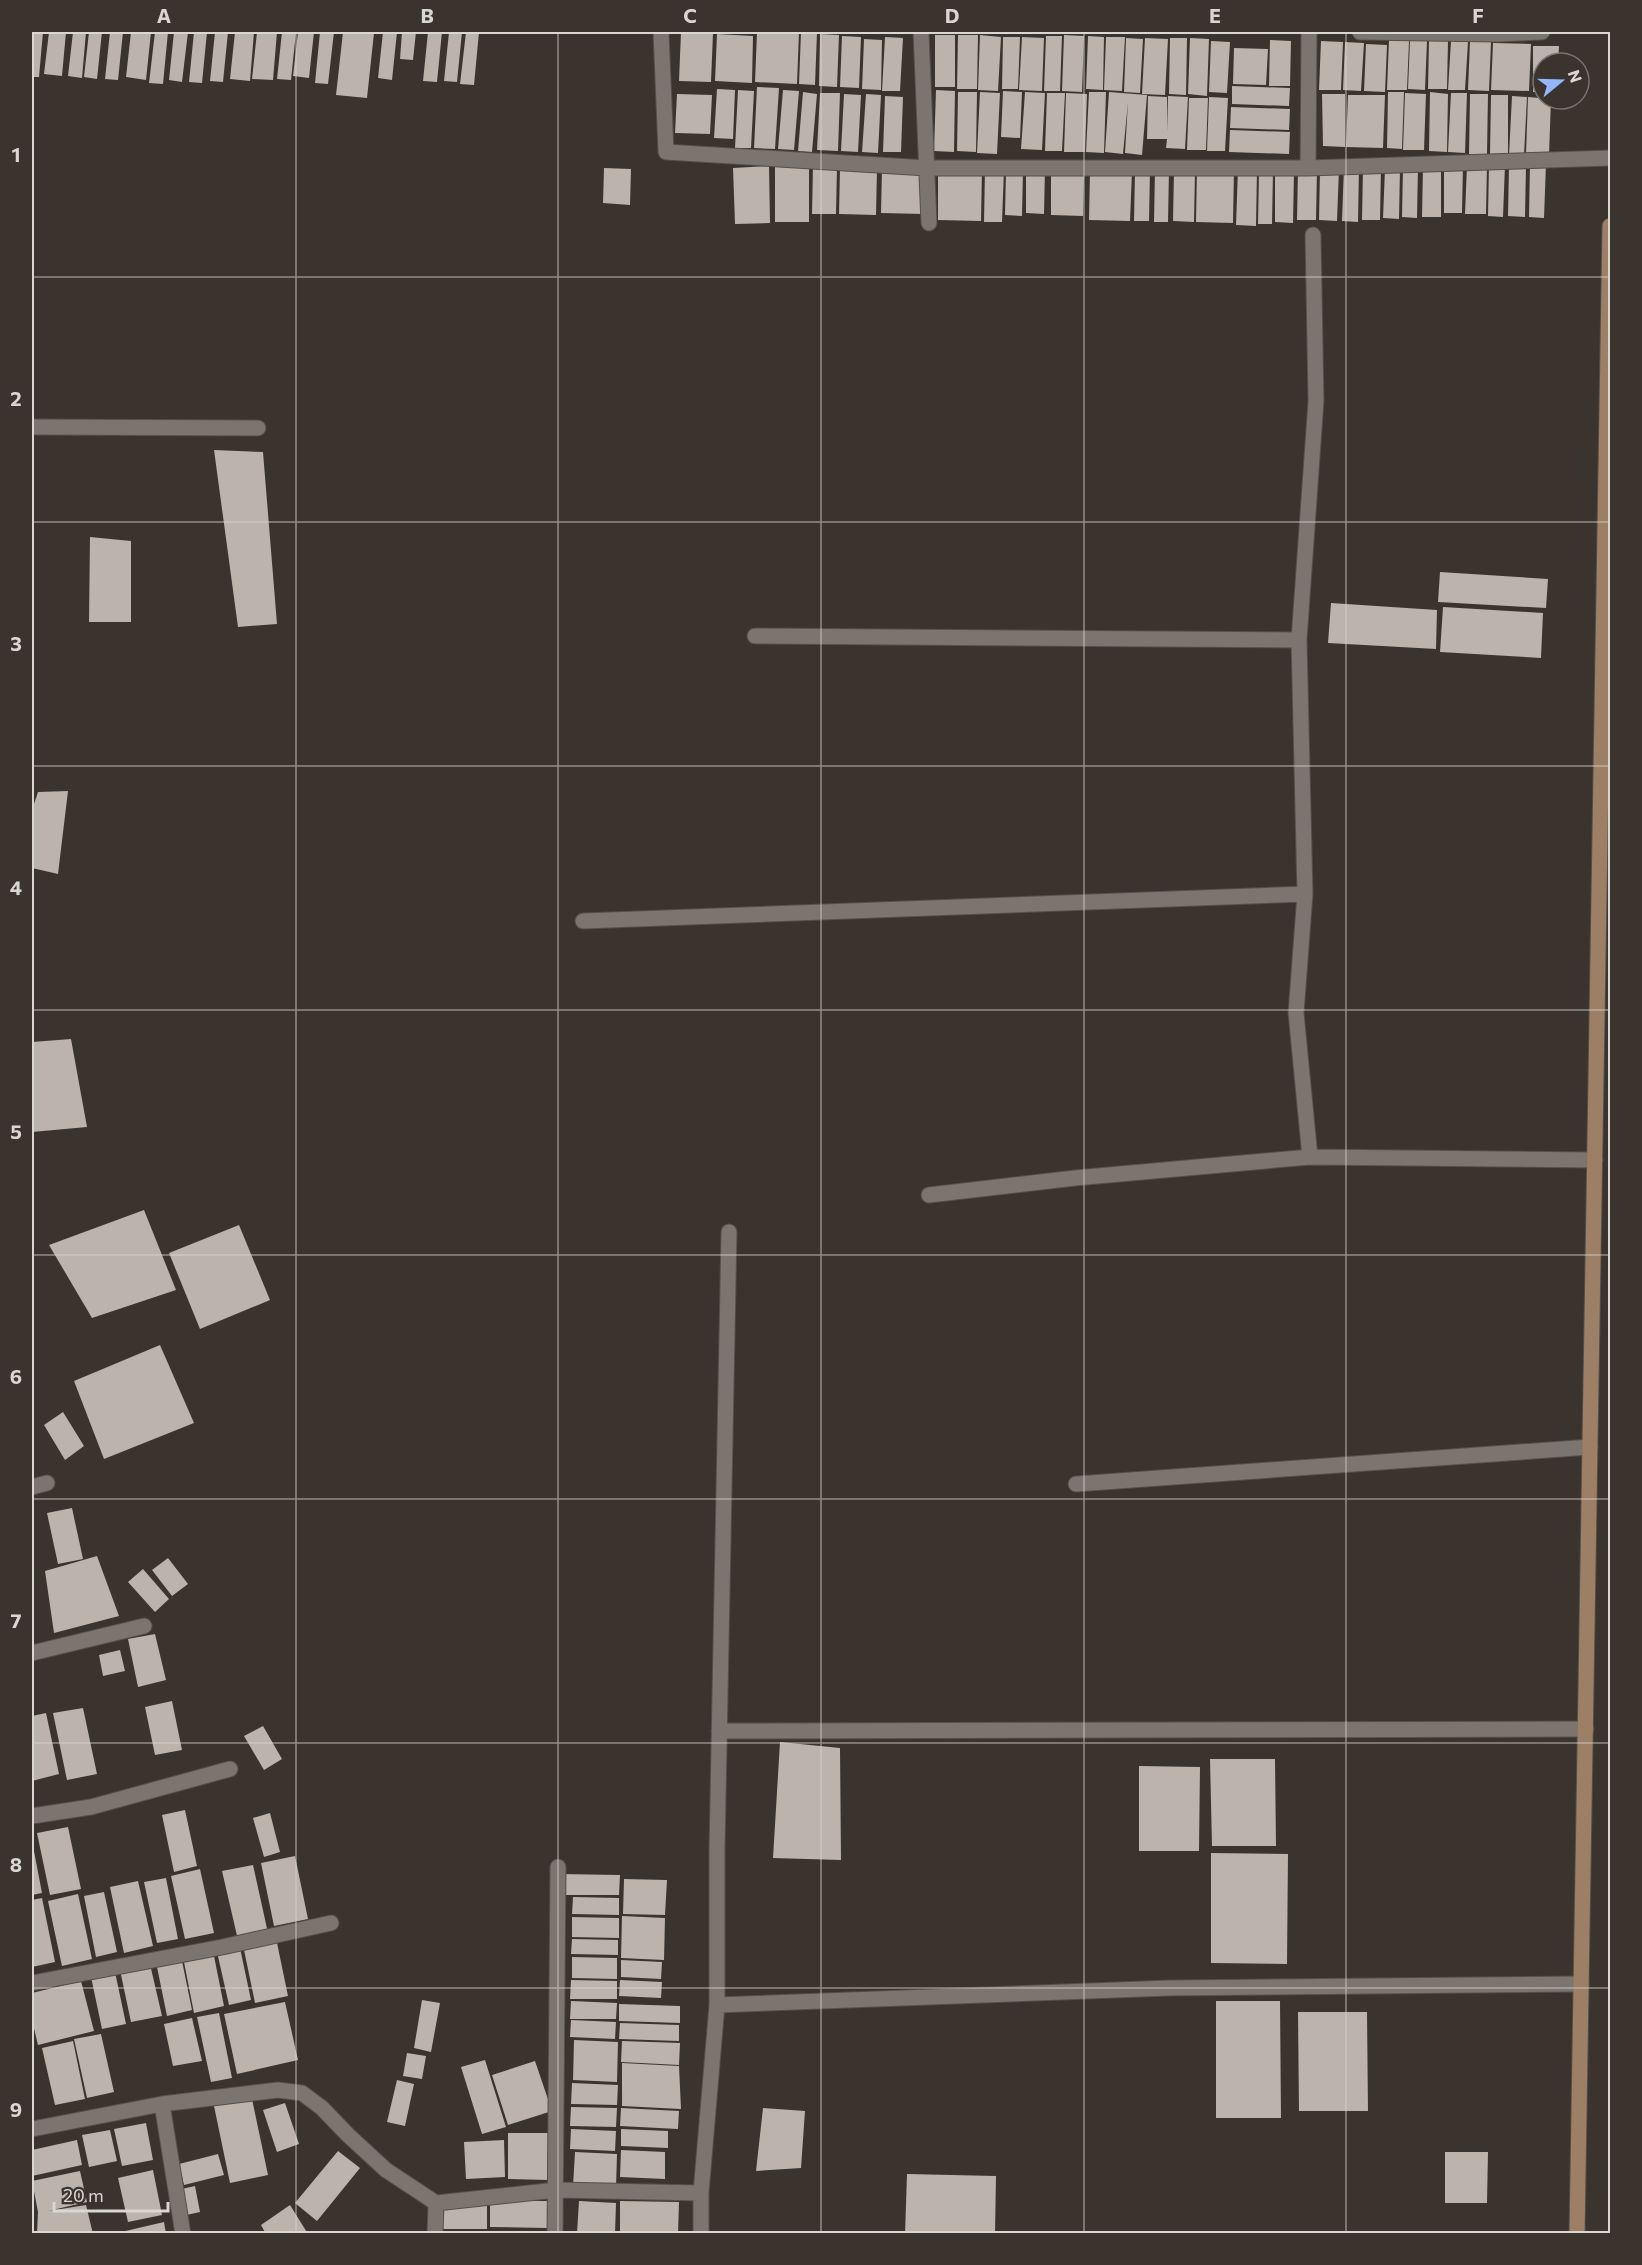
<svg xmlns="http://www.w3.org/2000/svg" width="1642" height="2265" viewBox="0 0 1642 2265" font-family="Commissioner,sans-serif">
	<rect width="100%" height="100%" fill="#3a332e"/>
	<path fill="#bbb3ac" d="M32,32H43L39,77H32Z
		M49,32H66L62,76L44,74Z
		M73,32H86L82,78L68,76Z
		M89,32H102L97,79L84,77Z
		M110,32H123L118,80L105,79Z
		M131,32H151L146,80L126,77Z
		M155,32H168L163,84L149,83Z
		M174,32H188L182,82L169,80Z
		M194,32H207L202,83L189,82Z
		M215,32H228L223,82L210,81Z
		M235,32H254L250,81L230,79Z
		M257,32H277L273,80L252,79Z
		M282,32H296L291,80L277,79Z
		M298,32H314L309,78L293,76Z
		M320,32H334L328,84L315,83Z
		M343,32L374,33L367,98L336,95Z
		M383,32H397L392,80L378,78Z
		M402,32H416L413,60L400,59Z
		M428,32H442L437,82L423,81Z
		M449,32H462L457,82L444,81Z
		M466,32H479L474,85L460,84Z
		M681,32L713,33L711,82L679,81Z
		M757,32H799L797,84L755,82Z
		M801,32L817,33L815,85L799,84Z
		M717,34L753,36L752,83L715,81Z
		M820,34L839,35L837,87L819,86Z
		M935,35H955V87H935Z
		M958,35H978L977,89H957Z
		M980,35L1001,37L998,91L978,90Z
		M1064,35L1084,36L1082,92L1062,91Z
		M842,36L861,37L859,88L840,87Z
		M1046,36H1062L1060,91H1044Z
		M1088,36L1104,37L1103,90L1086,89Z
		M885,37L903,38L900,91H882Z
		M1003,37H1020L1018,89H1002Z
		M1022,37L1044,38L1042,91L1019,90Z
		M1106,37H1125L1122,91L1104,90Z
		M1126,38L1143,39L1140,93L1124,92Z
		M1145,38L1168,39L1165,95L1142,94Z
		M1170,38H1187L1186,95L1169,94Z
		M1190,38L1209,39L1207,96L1188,94Z
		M864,39L882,40L881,90L862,89Z
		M1270,40L1291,41L1290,86H1269Z
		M1389,40L1409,41L1407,90H1387Z
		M1410,40L1427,41L1425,90L1408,89Z
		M1429,40L1448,41L1447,89H1428Z
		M1211,41L1230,42L1227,93L1209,92Z
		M1321,41L1343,42L1341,90H1319Z
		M1451,41L1468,42L1465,90H1448Z
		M1470,41L1491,42L1489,91L1468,90Z
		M1345,42L1364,43L1361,91L1343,90Z
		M1493,43L1531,44L1529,91L1491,90Z
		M1366,44L1387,45L1385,92L1364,91Z
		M1533,46H1559L1558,63H1543V92H1533Z
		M1234,48L1268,49L1266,85L1233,84Z
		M1232,86L1290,88L1289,106L1232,104Z
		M757,87L779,88L775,149L754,148Z
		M717,89L735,90L733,139L714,138Z
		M738,90L754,91L751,148H735Z
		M783,90L799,91L794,150L778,149Z
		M936,90L955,91L954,152L934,151Z
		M1003,91L1022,92L1020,138L1001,137Z
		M803,92L817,94L812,152L798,151Z
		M958,92H977L976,152L957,151Z
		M980,92L1000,93L997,154L977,153Z
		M1025,92L1045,93L1042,150L1021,149Z
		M1089,92H1106L1104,153L1086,152Z
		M1109,92L1147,95L1142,155L1125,153L1128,102L1123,154L1105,152Z
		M1388,92H1404L1402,149L1387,148Z
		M1430,92L1448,94L1447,152L1429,151Z
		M820,93H840L838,151L817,150Z
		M1047,93H1065L1062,151H1045Z
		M1066,93L1087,94L1085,152H1064Z
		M1405,93L1426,94L1424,150H1403Z
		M1451,93H1467L1465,153L1448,152Z
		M677,94L712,95L710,134L675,133Z
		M844,94L861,95L858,152L841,151Z
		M866,94L881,95L878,153L862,152Z
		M1322,94H1345V147L1323,146Z
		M1470,94H1488L1487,154H1469Z
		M1348,95H1385L1383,148L1346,147Z
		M1491,95H1508V154H1490Z
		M885,96L903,97L901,152H883Z
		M1148,96L1167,97V132L1168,96L1188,97L1185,149L1166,148L1167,139H1147Z
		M1512,96L1527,97L1524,155H1509Z
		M1209,97L1228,98L1225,151H1207Z
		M1528,97L1551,99L1549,155L1526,154Z
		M1189,98H1208L1206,150H1187Z
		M1231,107L1290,109L1289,130L1230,128Z
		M1230,130L1290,132L1289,154L1229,152Z
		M1530,163L1546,164L1544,218L1529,217Z
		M1444,164L1463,165L1462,213H1444Z
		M1489,164L1505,165L1503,217L1488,216Z
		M809,165V222H775V166Z
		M1423,165H1441V217H1422Z
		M1467,165H1487L1486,214H1465Z
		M1509,165H1526L1525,217L1508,216Z
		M769,166L770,223L735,224L733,168Z
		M813,166L837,167L836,214H812Z
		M1403,166H1418L1417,218L1402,217Z
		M1344,167H1359L1358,222L1342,221Z
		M1363,167H1381L1380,220H1362Z
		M604,168L631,169L630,205L603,203Z
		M840,168L877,169L876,215L839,214Z
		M985,168L1004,169L1002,222H984Z
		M1197,168L1234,169L1233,223L1196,222Z
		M882,169L925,170L923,214L881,213Z
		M938,169L982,170L981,221L938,220Z
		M1026,169H1045L1044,214L1026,213Z
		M1155,169L1169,170L1168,222H1154Z
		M1238,169L1257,170L1256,226L1236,225Z
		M1298,169L1317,170L1316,220H1297Z
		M1320,169H1339L1337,221L1319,220Z
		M1385,169H1400L1399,219L1383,218Z
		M1006,170H1023L1022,216L1005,215Z
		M1051,170L1084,171L1083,216L1051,215Z
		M1135,170H1150L1149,221H1134Z
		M1174,170L1195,171L1194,222L1173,221Z
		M1275,170L1294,171L1293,223L1275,222Z
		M1090,171L1132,172L1130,221L1089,220Z
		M1259,172H1273L1272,224H1258Z
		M214,450L263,452L277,624L238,627Z
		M90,537L131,541V622H89Z
		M1440,572L1548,579L1546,608L1438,602Z
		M1331,603L1437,610L1436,649L1328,643Z
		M1443,607L1543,613L1541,658L1440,652Z
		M68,791L58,874L32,868V810L38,792Z
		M71,1039L87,1127L32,1132V1042Z
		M144,1210L176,1290L92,1318L49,1245Z
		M239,1225L270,1300L200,1329L169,1253Z
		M160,1345L194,1423L104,1459L74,1381Z
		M63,1412L84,1446L65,1460L44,1425Z
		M72,1508L83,1559L58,1564L47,1513Z
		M97,1556L119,1616L54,1633L45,1571Z
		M168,1558L188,1584L172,1596L152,1570Z
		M143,1569L169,1599L155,1612L128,1582Z
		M155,1634L166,1680L138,1687L128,1639Z
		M120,1650L125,1671L103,1676L99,1655Z
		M172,1701L182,1750L155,1755L145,1707Z
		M83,1708L97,1774L67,1780L53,1713Z
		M46,1713L59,1774L32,1781V1716Z
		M263,1726L282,1759L264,1770L244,1736Z
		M780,1742L840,1748L841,1860L773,1858Z
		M1210,1759H1275L1276,1846H1212Z
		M1139,1766L1200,1767L1199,1851H1139Z
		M185,1810L197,1866L174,1872L162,1815Z
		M270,1813L280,1852L264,1857L253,1818Z
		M68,1827L81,1889L50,1895L37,1833Z
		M33,1846L42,1893L32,1895V1847Z
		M1211,1853L1288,1854L1287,1964L1211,1963Z
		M295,1856L308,1919L274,1926L261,1863Z
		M253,1865L268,1933L238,1940L222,1871Z
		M200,1869L214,1933L185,1939L171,1876Z
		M560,1874L620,1875L619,1895H560Z
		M166,1878L178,1939L157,1943L144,1882Z
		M624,1879L667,1880L665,1915L623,1914Z
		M138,1881L153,1946L124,1953L110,1887Z
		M104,1892L117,1952L96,1957L84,1896Z
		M78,1894L92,1959L62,1966L48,1901Z
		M573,1897L619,1898V1915L572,1914Z
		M42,1898L55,1962L32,1967V1900Z
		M622,1916L665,1918L664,1960L621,1958Z
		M572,1917L619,1918V1938L572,1937Z
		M276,1938L288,1996L255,2003L243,1945Z
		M572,1939L618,1940V1955L571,1954Z
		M240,1948L251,2000L229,2005L217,1952Z
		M213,1951L224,2006L194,2013L183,1957Z
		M572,1957L617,1958V1979L572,1978Z
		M621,1960L662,1962L661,1979L621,1977Z
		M182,1961L192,2010L167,2016L157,1967Z
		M150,1964L162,2016L131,2022L120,1970Z
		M115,1972L126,2024L102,2029L91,1977Z
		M571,1980L617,1981V1999H570Z
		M620,1980L662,1982L661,1998L619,1996Z
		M81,1981L94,2031L38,2045L32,2020V1993Z
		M422,2000L440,2003L431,2052L414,2048Z
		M571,2001L617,2003L616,2019H570Z
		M1216,2001H1280L1281,2118H1216Z
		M285,2002L298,2060L237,2074L224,2014Z
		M619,2004L680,2006V2023L619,2021Z
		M1298,2012H1367L1368,2111H1299Z
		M219,2013L232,2078L211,2082L197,2017Z
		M192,2018L202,2061L173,2066L164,2024Z
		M571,2020L616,2022L615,2039L570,2037Z
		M620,2023L679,2025V2041L619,2039Z
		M101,2034L114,2092L87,2098L74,2039Z
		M574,2040L618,2042L617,2082L573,2080Z
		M73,2041L85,2099L55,2105L42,2048Z
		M622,2041L680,2043L679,2065L621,2062Z
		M407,2053L426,2056L422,2079L403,2076Z
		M485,2060L506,2127L482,2134L461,2067Z
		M535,2061L552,2111L508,2125L492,2075Z
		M622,2063L679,2066L681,2109L622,2106Z
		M397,2080L414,2084L405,2126L387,2122Z
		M572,2083L618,2085L617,2105L571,2104Z
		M252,2099L268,2175L230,2183L214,2106Z
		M285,2103L299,2144L277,2152L263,2110Z
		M571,2107L617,2108L616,2127L570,2126Z
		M621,2108L679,2111L678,2129L620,2126Z
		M763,2108L805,2111L801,2168L756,2171Z
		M146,2123L153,2160L122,2166L114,2129Z
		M571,2129L616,2131L615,2151L570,2149Z
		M621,2129L668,2131V2148L621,2146Z
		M110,2130L117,2161L89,2167L82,2135Z
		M508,2133H549V2180L508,2179Z
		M77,2140L82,2165L32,2176V2150Z
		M504,2140L505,2177L466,2179L464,2142Z
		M621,2150L665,2152V2179L620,2177Z
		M338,2151L360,2168L317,2221L295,2203Z
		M575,2152L617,2154L616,2188L573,2186Z
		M1445,2152H1488L1487,2203H1445Z
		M218,2154L224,2175L184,2185L179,2164Z
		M153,2170L162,2215L128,2222L118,2178Z
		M80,2171L87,2202L48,2211L86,2205L93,2234H37L38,2212L32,2181Z
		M907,2174L996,2176L995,2234H905Z
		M195,2186L200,2212L182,2216L177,2190Z
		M490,2201H547V2228L490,2227Z
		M579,2201L616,2203L615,2234L577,2233Z
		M620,2201L679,2202L678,2234H620Z
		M290,2205L308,2234H266L261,2225Z
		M441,2206H487V2229H441Z
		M164,2222L166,2234H117V2233Z"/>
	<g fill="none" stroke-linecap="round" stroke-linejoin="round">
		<g stroke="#554f4b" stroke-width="17">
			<path id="street" d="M661,32L666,152L927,168H1308L1610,158
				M921,32L929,223
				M1360,32L1497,34L1542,32
				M1308,168L1309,32
				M32,427L258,428
				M755,636L1299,640
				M583,921L1305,894
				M1310,1157L1296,1013L1305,894L1299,640L1316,401L1313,235
				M929,1195L1075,1178L1310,1157L1595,1160
				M1076,1484L1590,1447
				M32,1487L47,1483
				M32,1653L144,1626
				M719,1731L1586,1729
				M32,1816L91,1807L230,1769
				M32,1983L222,1947L331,1923
				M717,2005L1169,1988L1581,1984
				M162,2104L183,2234
				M32,2129L162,2104L278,2090L302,2093L322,2108L348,2135L386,2170L436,2203L556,2190L701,2193
				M435,2234L436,2203
				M555,2234L558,1867
				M701,2234V2193L717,2005V1850L729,1232"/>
		</g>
		<g stroke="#554f4b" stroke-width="17">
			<path id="secondary" d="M1577,2234L1610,226"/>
		</g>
		<use href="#street" stroke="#7c746e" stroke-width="15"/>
		<use href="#secondary" stroke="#9d7f66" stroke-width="15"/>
	</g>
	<path fill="none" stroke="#dad6d2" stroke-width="1.5" stroke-opacity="0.55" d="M296,32V2234M558,32V2234M821,32V2234M1084,32V2234M1346,32V2234M32,277H1610M32,522H1610M32,766H1610M32,1010H1610M32,1255H1610M32,1499H1610M32,1743H1610M32,1988H1610"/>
	<rect width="1642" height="2265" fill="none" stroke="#3a332e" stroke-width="66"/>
	<g transform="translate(1561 81) rotate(71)"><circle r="28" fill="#3a332e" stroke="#7a7470" stroke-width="1.5"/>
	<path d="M0-4.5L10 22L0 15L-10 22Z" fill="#92b7fd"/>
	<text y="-9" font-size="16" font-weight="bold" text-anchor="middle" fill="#dad6d2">N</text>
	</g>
	<path d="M54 2202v9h114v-9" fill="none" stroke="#dad6d2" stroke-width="3"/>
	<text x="63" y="2202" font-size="18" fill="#dad6d2" stroke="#3a332e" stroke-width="4.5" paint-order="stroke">20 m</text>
	<rect x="33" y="33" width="1576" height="2199" fill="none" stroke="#dad6d2" stroke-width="2"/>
	<g font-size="20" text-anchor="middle" font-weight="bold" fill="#dad6d2">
		<text x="164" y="23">A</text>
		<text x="427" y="23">B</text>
		<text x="690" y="23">C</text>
		<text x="952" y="23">D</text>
		<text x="1215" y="23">E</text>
		<text x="1478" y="23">F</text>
		<text x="16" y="162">1</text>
		<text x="16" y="406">2</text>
		<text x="16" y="651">3</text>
		<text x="16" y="895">4</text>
		<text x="16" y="1139">5</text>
		<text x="16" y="1384">6</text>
		<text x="16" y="1628">7</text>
		<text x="16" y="1872">8</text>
		<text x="16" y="2117">9</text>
	</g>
</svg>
